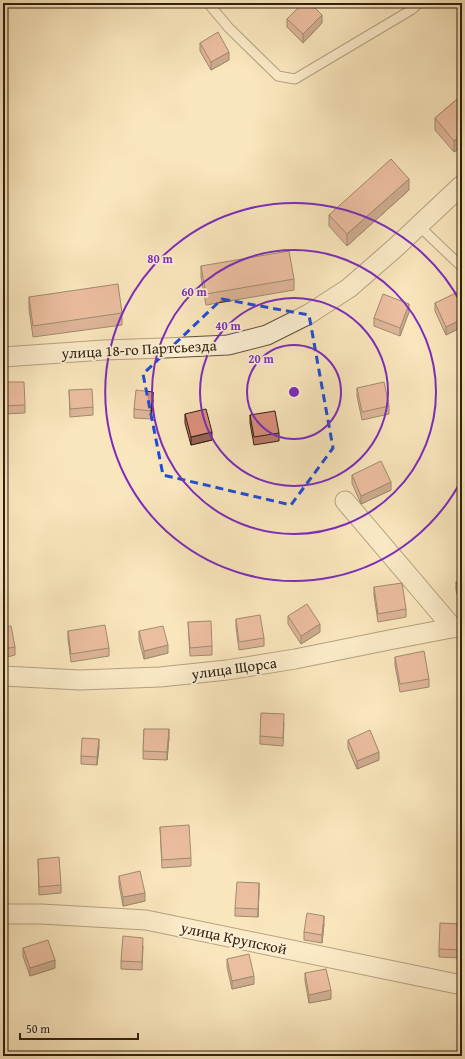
<svg xmlns="http://www.w3.org/2000/svg" width="465" height="1059" viewBox="0 0 465 1059" font-family="'Gentium Book Plus',serif">
	<rect width="100%" height="100%" fill="#fae6bd"/>
	<filter id="stains"><feTurbulence type="fractalNoise" baseFrequency=".005" numOctaves="4"/><feColorMatrix values="0 0 0 0 .2 0 0 0 0 .09 0 0 0 0 .02 0 0 0 .5 -.17"/></filter>
	<radialGradient id="worn" r=".72"><stop offset=".6" stop-color="#630" stop-opacity="0"/><stop offset="1" stop-color="#630" stop-opacity=".3"/></radialGradient>
	<g fill="none" stroke-linecap="round" stroke-linejoin="round">
		<g stroke="#62513a" stroke-width="11">
			<path id="lane" d="M208,3L229,28L278,76L295,79L411,10L419,3
				M419,226L462,267"/>
		</g>
		<g stroke="#62513a" stroke-width="21">
			<path id="street" d="M3,357L104,350L165,348L228,345L267,335L309,314L349,288L396,247L462,185
				M345,501L453,628
				M3,676L80,680L160,677L227,670L295,659L389,640L462,626
				M3,914H41L146,920L462,985"/>
		</g>
		<use href="#lane" stroke="#fcefd4" stroke-width="9"/>
		<use href="#street" stroke="#fcefd4" stroke-width="19"/>
	</g>
	<path fill="#bc7b6b" stroke="#301f0f" d="M287,19L322,23L303,43L287,27Z
		M200,43L229,60L211,70L200,51Z
		M462,95V146L454,152L435,130V118Z
		M409,190L347,246L329,226V215Z
		M201,266L294,279V290L206,305L201,277Z
		M462,295V327L446,335L435,311V303Z
		M29,297L122,313V325L33,337L29,309Z
		M409,312L400,336L374,326V318Z
		M3,382L25,405V413L3,414Z
		M357,388L389,406V414L362,420L357,396Z
		M69,390L93,407V415L70,417Z
		M153,400L151,419L134,418V409Z
		M185,414L212,440L191,445L185,423Z
		M250,415L279,433V441L254,445L250,423Z
		M352,475L391,490L361,504L352,483Z
		M462,580L461,611L456,590V582Z
		M374,587L406,609V617L378,622L374,595Z
		M288,616L320,632L301,644L288,624Z
		M236,619L264,638V646L239,650L236,627Z
		M188,622L212,646V655L190,656Z
		M3,627L15,647V655L3,658Z
		M68,631L109,648V656L71,662L68,639Z
		M139,631L168,653L144,659L139,640Z
		M395,657L429,679V687L400,692L395,665Z
		M284,722L283,746L260,744V736Z
		M144,729L169,737L167,760L143,759Z
		M348,740L379,760L357,769L348,748Z
		M99,747L97,765L81,764V756Z
		M160,827L191,858V866L162,868Z
		M38,859L61,885V893L39,895Z
		M119,876L145,901L123,906L119,884Z
		M259,891L258,917L235,916V908Z
		M324,924L322,943L304,940V932Z
		M462,924V958L439,957V949Z
		M143,946L142,970L121,969V961Z
		M23,948L55,968L30,976L23,956Z
		M227,959L254,984L232,989L227,967Z
		M305,973L331,999L309,1003L305,981Z"/>
	<path fill="#996457" stroke="#301f0f" d="M3,3H9V5L3,10Z
		M322,15V23L303,43V34Z
		M229,52V60L211,70V62Z
		M462,134V146L454,152V141Z
		M409,179V190L347,246V234Z
		M409,304V312L400,336V328Z
		M462,319V327L446,335V327Z
		M153,392V400L151,419V411Z
		M212,432V440L191,445V437Z
		M391,482V490L361,504V496Z
		M461,603H462V611H461Z
		M320,624V632L301,644V636Z
		M168,645V653L144,659V651Z
		M169,729V737L167,760V752Z
		M99,739V747L97,765V757Z
		M379,752V760L357,769V761Z
		M259,883V891L258,917V909Z
		M145,893V901L123,906V897Z
		M324,916V924L322,943V935Z
		M55,960V968L30,976V968Z
		M254,976V984L232,989V981Z
		M331,990V999L309,1003V995Z"/>
	<path fill="#db8f7c" stroke="#301f0f" d="M303,3H310L322,15L303,34L287,19Z
		M218,32L229,52L211,62L200,43Z
		M462,95V134L454,141L435,118Z
		M391,159L409,179L347,234L329,215Z
		M289,251L294,279L206,294L201,266Z
		M118,284L122,313L33,326L29,297Z
		M460,291L462,295V319L446,327L435,303Z
		M383,294L409,304L400,328L374,318Z
		M3,382H24L25,405L3,406Z
		M384,382L389,406L362,412L357,388Z
		M92,389L93,407L70,409L69,390Z
		M136,390L153,392L151,411L134,409Z
		M206,409L212,432L191,437L185,414Z
		M275,411L279,433L254,437L250,415Z
		M381,461L391,482L361,496L352,475Z
		M462,580V603H461L456,582Z
		M402,583L406,609L378,614L374,587Z
		M307,604L320,624L301,636L288,616Z
		M260,615L264,638L239,642L236,619Z
		M211,621L212,646L190,648L188,622Z
		M105,625L109,648L71,654L68,631Z
		M11,626L15,647L3,649V627Z
		M163,626L168,645L144,651L139,631Z
		M424,651L429,679L400,684L395,657Z
		M261,713L284,714L283,738L260,736Z
		M144,729H169L167,752L143,751Z
		M370,730L379,752L357,761L348,740Z
		M82,738L99,739L97,757L81,756Z
		M189,825L191,858L162,860L160,827Z
		M59,857L61,885L39,887L38,859Z
		M140,871L145,893L123,897L119,876Z
		M237,882L259,883L258,909L235,908Z
		M307,913L324,916L322,935L304,932Z
		M440,923L462,924V950L439,949Z
		M123,936L143,938L142,962L121,961Z
		M48,940L55,960L30,968L23,948Z
		M249,954L254,976L232,981L227,959Z
		M326,969L331,990L309,995L305,973Z"/>
	<path d="M0 0H465V1059H0ZM222,299L309,315L333,448L291,505L163,475L143,374Z" fill="#fae6bd" fill-opacity=".55" fill-rule="evenodd"/>
	<path fill="none" stroke="#1d4ed8" stroke-width="3" stroke-dasharray="8 5" stroke-linejoin="round" d="M222,299L309,315L333,448L291,505L163,475L143,374Z"/>
	<g fill="none" stroke="#7b2cbf" stroke-width="2">
		<circle cx="294" cy="392" r="47"/>
		<circle cx="294" cy="392" r="94"/>
		<circle cx="294" cy="392" r="142"/>
		<path d="M462 479A189 189 0 1 1 462 305"/>
	</g>
	<g text-anchor="middle" dominant-baseline="central" stroke-width="3.5" stroke-linejoin="round" paint-order="stroke">
		<g font-size="15" fill="#301f0f" stroke="#fcefd4">
			<text transform="translate(139 349) rotate(-3)">улица 18-го Партсьезда</text>
			<text transform="translate(234 668) rotate(-8)">улица Щорса</text>
			<text transform="translate(234 938) rotate(12)">улица Крупской</text>
		</g>
	</g>
	<circle cx="294" cy="392" r="6" fill="#7b2cbf" stroke="#fcefd4" stroke-width="2"/>
	<g font-size="12" text-anchor="middle" font-weight="bold" fill="#7b2cbf" stroke="#fcefd4" stroke-width="3.5" stroke-linejoin="round" paint-order="stroke">
		<text x="160" y="263">80 m</text>
		<text x="194" y="296">60 m</text>
		<text x="228" y="330">40 m</text>
		<text x="261" y="363">20 m</text>
	</g>
	<rect width="465" height="1059" fill="none" stroke="#fae6bd" stroke-width="16"/>
	<rect x="4" y="4" width="457" height="1051" fill="none" stroke="#301f0f" stroke-width="2"/>
	<rect x="8" y="8" width="449" height="1043" fill="none" stroke="#301f0f"/>
	<path d="M20 1033v6h118v-6" fill="none" stroke="#301f0f" stroke-width="2"/>
	<text x="26" y="1033" font-size="12" fill="#301f0f" stroke="#fcefd4" stroke-width="3" paint-order="stroke">50 m</text>
	<rect width="100%" height="100%" filter="url(#stains)"/>
	<rect width="100%" height="100%" fill="url(#worn)"/>
</svg>
